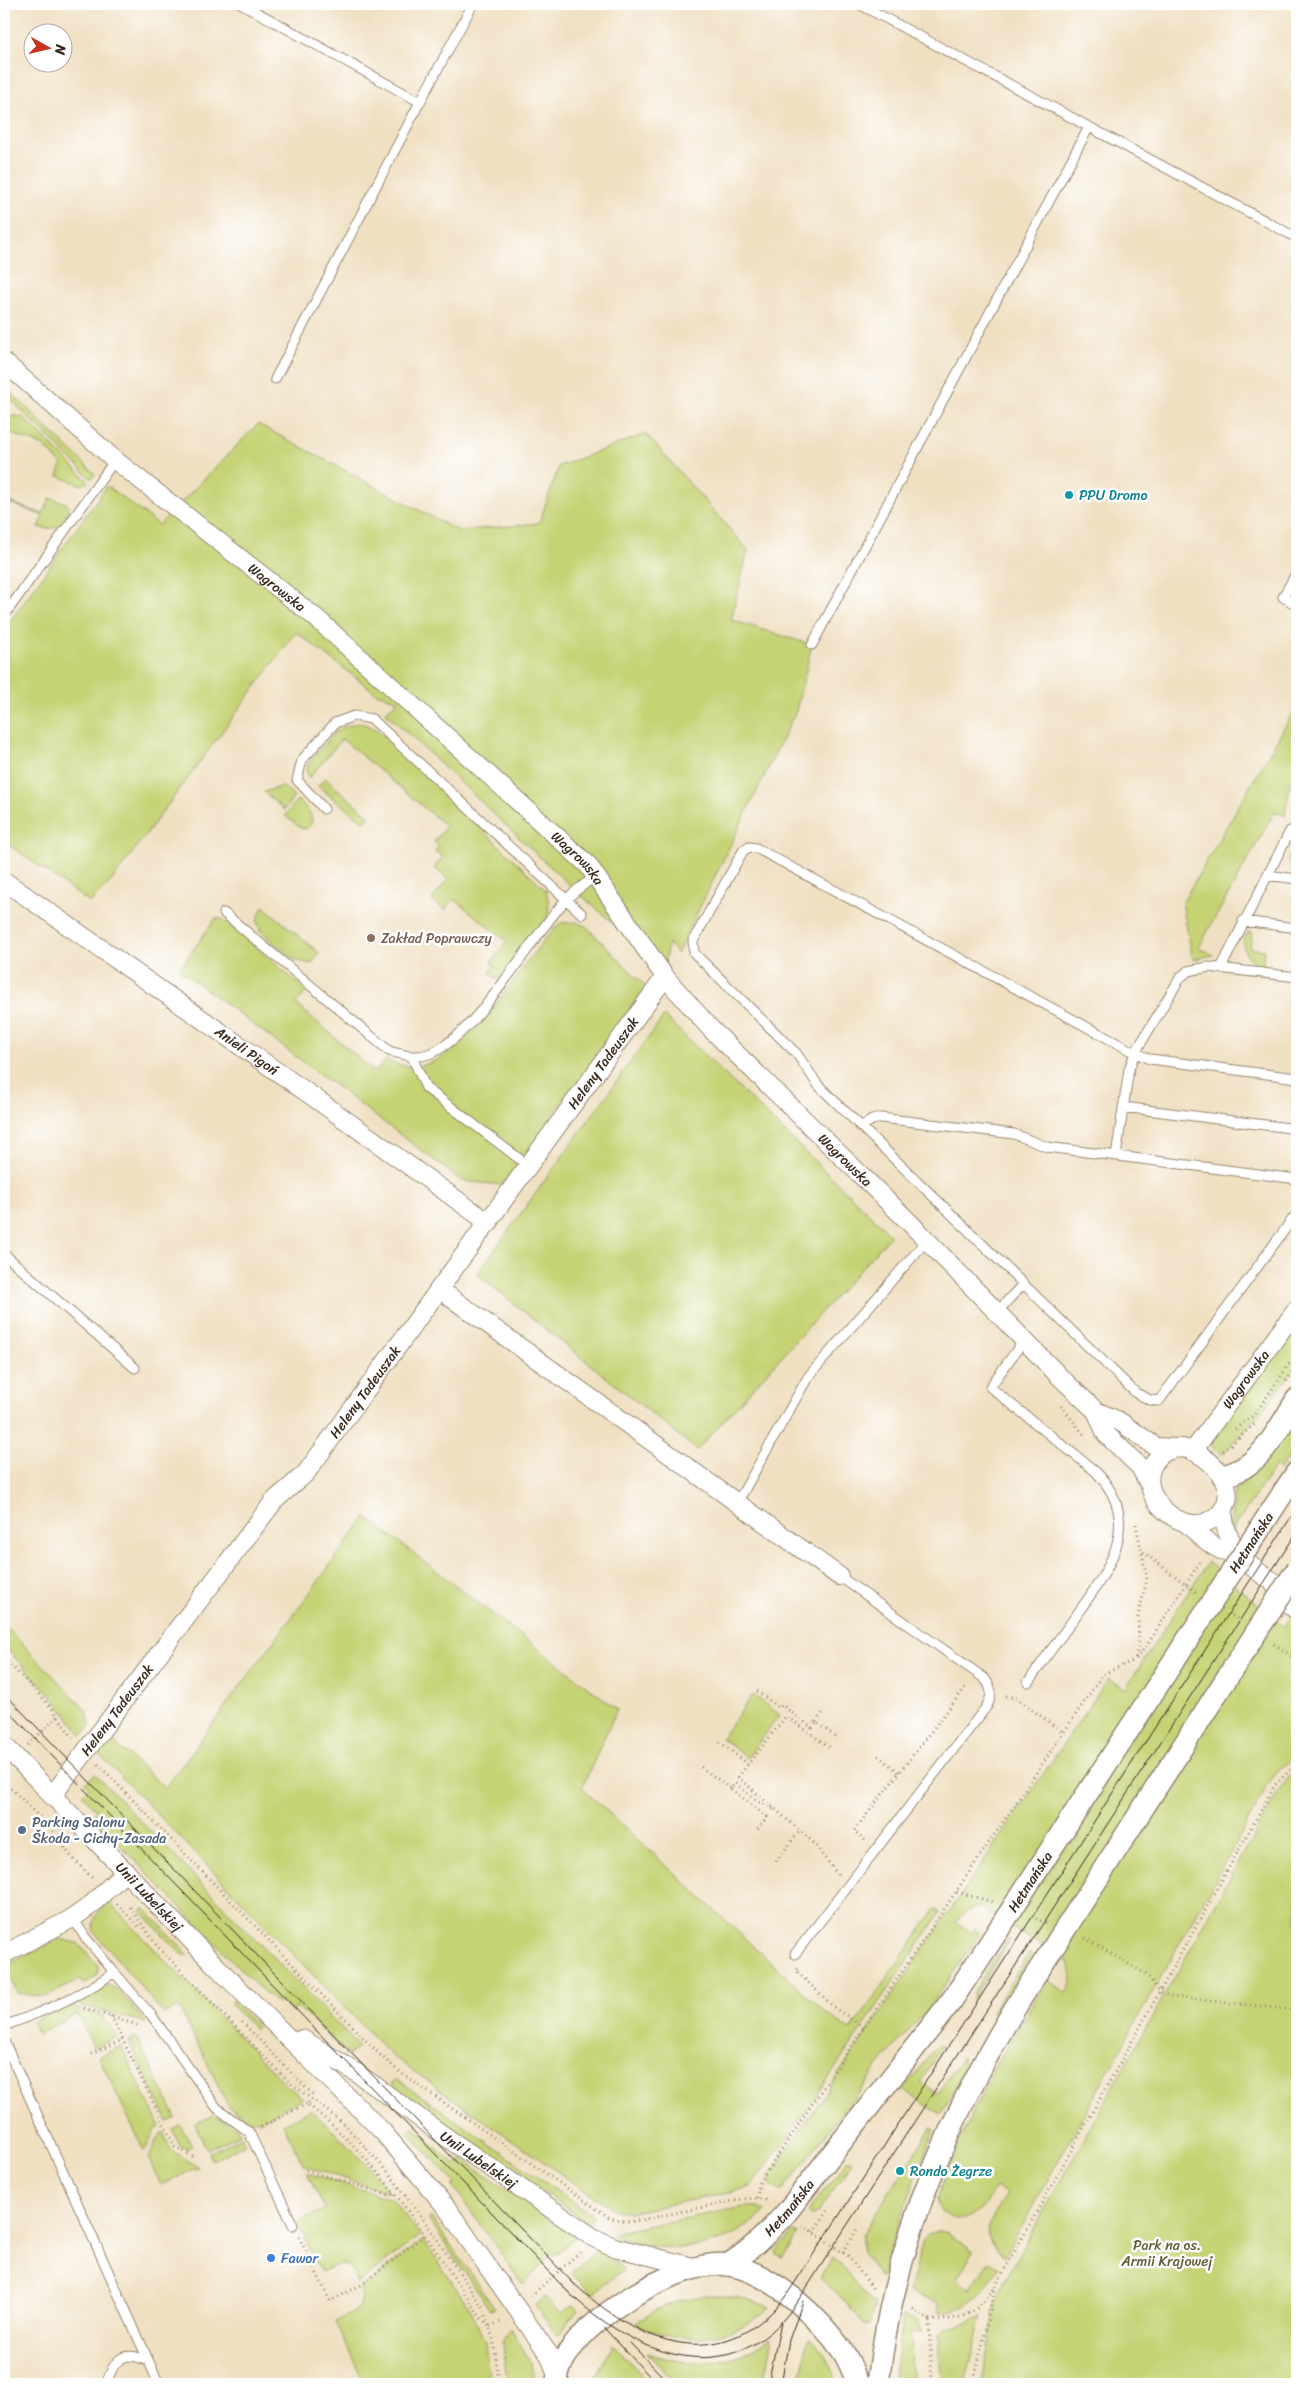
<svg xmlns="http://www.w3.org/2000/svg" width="1301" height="2388" viewBox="0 0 1301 2388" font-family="Sriracha,sans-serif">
	<rect width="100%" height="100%" fill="#fff"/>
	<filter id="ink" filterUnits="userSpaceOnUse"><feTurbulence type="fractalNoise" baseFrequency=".02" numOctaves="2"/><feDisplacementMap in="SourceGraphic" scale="10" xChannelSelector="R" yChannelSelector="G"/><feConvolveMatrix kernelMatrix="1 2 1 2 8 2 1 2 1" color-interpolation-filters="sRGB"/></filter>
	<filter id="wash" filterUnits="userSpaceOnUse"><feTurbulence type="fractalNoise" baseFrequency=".0096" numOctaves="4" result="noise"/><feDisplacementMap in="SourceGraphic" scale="20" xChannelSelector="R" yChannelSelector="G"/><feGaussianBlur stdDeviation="1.12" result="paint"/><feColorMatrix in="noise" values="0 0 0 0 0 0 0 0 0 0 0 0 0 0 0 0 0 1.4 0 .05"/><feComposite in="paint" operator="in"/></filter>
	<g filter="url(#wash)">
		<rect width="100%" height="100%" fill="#f0e0c2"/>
		<path fill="#c5d375" stroke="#807e4a" d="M8,390L95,474L91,479L5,394Z
			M4,415L23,417L89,482L81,485L58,476L62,465L44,446L4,431Z
			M258,424L458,531L539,523L559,466L646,434L748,550L731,620L812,645L796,711L677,954L668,943L664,967L576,891L385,712L398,701L376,693L296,632L113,879L90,903L4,841V630L107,486L159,525Z
			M50,498L66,503L69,507C67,525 54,532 38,527L43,516L7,502L4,509V500L43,514Z
			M1297,706V771L1289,786L1285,816L1275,811L1199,947L1213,955L1193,960L1182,903Z
			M359,723C382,726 408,759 425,774L426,779L428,778L546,890L549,904L548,917L498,980L490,973L495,966L491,963L507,941L454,899L445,910L432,900L448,879L434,868L443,857L435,851L439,846L434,842L446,826L342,739L309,778L306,771L308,764L333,734L343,727Z
			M325,778L369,816L364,822L318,786Z
			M282,786L294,797L284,810L264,792Z
			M297,800C305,806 312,812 312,823L306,829L301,828L285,816Z
			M1297,842V869L1292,867L1288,860Z
			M263,906L319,953L312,964L294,960L260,930L257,921Z
			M216,918L224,920L307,991L296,1004L375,1072L386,1060C460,1097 515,960 561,923L575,922L586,926L646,987L502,1185L462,1181L179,969Z
			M1249,932H1252L1250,948L1264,950L1263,965C1249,962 1242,953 1244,939Z
			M664,1016L891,1235L697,1450L477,1274Z
			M1297,1321V1366L1265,1407L1222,1455L1212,1447L1214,1438Z
			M1297,1413V1445L1280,1470L1275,1466L1232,1531L1230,1527L1234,1493L1270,1453Z
			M366,1517L617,1709L582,1788L827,2014L851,2030L935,1909L940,1913L807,2110L751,2186L744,2189L629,2213L616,2210L594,2197L406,2066L387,2051L99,1754L110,1739L165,1788Z
			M1208,1562L1284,1627L1293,1614L1297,1618V1755L1279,1770L1270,1782L1005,2256C974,2234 993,2218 1007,2194L996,2187C989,2196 983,2209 974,2215C957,2226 938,2215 937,2197L954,2152L995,2066L1047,1980L1066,1992C1073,1981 1074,1974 1068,1962L979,1907L966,1911L956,1922L972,1933L975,1929L980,1933L930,2007L889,2053L781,2192L770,2184L769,2176L1108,1679L1125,1689Z
			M4,1625L86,1710L90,1725L82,1736L56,1701L4,1646Z
			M753,1695L780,1715L747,1758L721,1738Z
			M1297,1768V2384H982L996,2302L1004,2282L1281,1787Z
			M95,1774L359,2046L349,2055L298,2007L292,2012L281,2001L278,2004L255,1984L91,1815L96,1810L82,1794L89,1787L85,1783Z
			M109,1902L287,2086L303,2098L260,2121L250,2120L229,2107L179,2007L164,2014L94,1932C90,1918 100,1911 109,1902Z
			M144,1908L188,1954L187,1955H182L141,1911Z
			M59,1939L78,1943L98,1966V1975L83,1984L80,1980L45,1997L17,1993L8,1973L4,1974V1966Z
			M1008,1939L1010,1940L972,2000L974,1990Z
			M1030,1953L1033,1955L999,2007L991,2012Z
			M111,1986L119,1991L146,2023L80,2005L77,1999L103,1987Z
			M232,2000L258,2027L255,2030L231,2005Z
			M72,2002L76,2009L104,2016L103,2021L109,2023L117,2037L94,2048L77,2014L38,2034L32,2022Z
			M136,2037L176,2118L168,2122L129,2041Z
			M121,2046L160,2127L155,2129L147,2148L144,2151L99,2057Z
			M939,2046H942L920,2082L938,2093L962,2057C965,2076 949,2098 941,2115L903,2090L935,2048Z
			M397,2079L593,2216L589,2224L401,2093L392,2084Z
			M310,2110C325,2122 382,2177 387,2192L304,2166L283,2124Z
			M214,2115L236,2127L240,2134L207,2150L195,2124Z
			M180,2125L192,2146L186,2149L180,2146L172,2129Z
			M414,2127L455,2165L462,2159L575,2237L554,2256L552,2254L523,2285L453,2186L456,2183L408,2133Z
			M931,2128L934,2130L896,2231L881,2279L862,2252V2235Z
			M163,2132L171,2150L198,2167L161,2185L148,2158C155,2150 154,2139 163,2132Z
			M241,2137L245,2144L212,2160L209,2153Z
			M848,2160L852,2162L818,2213L811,2215L807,2212Z
			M307,2173L392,2199L420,2235L358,2284C348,2259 344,2261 321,2272L297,2223L325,2209Z
			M744,2207H758L766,2211C722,2253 666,2256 611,2236L621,2231Z
			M431,2217L495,2309L490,2310L428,2219Z
			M793,2231L798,2234L783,2258L777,2255L776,2252Z
			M940,2231L947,2233L974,2252L956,2279L970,2289L989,2262L998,2268C983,2293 970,2311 939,2312V2304L909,2291L923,2240L928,2235Z
			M423,2240L470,2308L485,2342L490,2384H365L335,2322C349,2315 367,2308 360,2289Z
			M597,2250L624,2269L592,2294L571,2273Z
			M833,2257C850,2270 856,2292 875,2303L869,2325L864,2324L837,2293L820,2278Z
			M722,2295L747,2299L770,2307C730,2343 682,2345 635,2324C661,2304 690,2295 722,2295Z
			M545,2297L561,2313L573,2305L578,2310L558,2336L535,2306Z
			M903,2314L915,2321L922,2332L911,2333L912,2384H893Z
			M982,2316L965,2384H941L939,2333L944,2328L963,2325Z
			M510,2328L529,2359L536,2384H507L503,2342Z
			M772,2337L763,2384H677L647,2353C695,2368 730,2366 772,2337Z
			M808,2339H812L825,2355L838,2384H799Z
			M613,2345L616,2348L651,2384H593L602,2364Z"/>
	</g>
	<g filter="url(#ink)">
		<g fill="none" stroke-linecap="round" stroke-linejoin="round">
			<g stroke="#968570" stroke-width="11">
				<path id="service" d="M242,4L420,102L473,4
					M859,4L1297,238
					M275,379L420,102
					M1297,572L1283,597L1297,605
					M4,616L115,460
					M812,645L1089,127
					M324,809L297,780L302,760L335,723L354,716L372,719L582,914
					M1267,875L1297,879
					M224,913L389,1051C403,1055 417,1059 431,1053C478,1034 529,939 566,900C574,891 586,884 595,876
					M1243,921L1297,928
					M1221,968L1290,831L1297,829
					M412,1057L426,1088L530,1167
					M1297,1078L1150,1059L1135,1053L756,848L749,847L743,851L693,941L694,953L797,1054L818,1085L1136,1393L1150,1400L1159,1401L1297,1213
					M1123,1107L1297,1129
					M861,1127L872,1120L881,1118L1014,1134L1047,1147L1297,1179
					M1116,1156L1129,1069L1135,1053L1180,978L1188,971L1209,967L1297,977
					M4,1254L135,1368
					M997,1312L1023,1284
					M1024,1340L990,1387L1095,1471C1145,1521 1109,1570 1075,1617C1060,1638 1044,1660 1028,1682
					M737,1503L808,1377L927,1240
					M795,1954L987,1706C993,1695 992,1687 984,1678L839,1576
					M114,1972L152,2016L217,2108L249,2132L293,2225
					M4,2026C40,2013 84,1995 114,1972L85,1937L73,1918
					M4,2041L159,2384
					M111,2384L108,2379C116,2356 126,2351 148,2361"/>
			</g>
			<g stroke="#968570" stroke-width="20">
				<g id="minor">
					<path id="s1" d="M4,362L115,460L315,617L588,865L665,977L710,1028L909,1222L1059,1376L1096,1411L1119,1421L1156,1447L1177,1448"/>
					<path id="s2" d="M4,881L312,1096L489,1223"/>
					<path d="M439,1289L839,1576"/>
					<path d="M1096,1411L1106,1434L1140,1467L1148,1482"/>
					<path d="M1183,1448C1213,1454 1248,1496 1213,1519C1183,1539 1134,1495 1154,1463C1160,1452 1172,1448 1183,1448Z"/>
					<path id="s3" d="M1193,1451L1297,1309"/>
					<path d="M1224,1508C1221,1540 1247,1566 1272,1581C1280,1586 1289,1588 1297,1592"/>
					<path d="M1187,1524C1203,1538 1217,1553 1238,1555"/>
					<path d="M1274,1584L1284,1600L1297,1611"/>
					<path id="s4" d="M4,1745L215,1965L383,2132L446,2207L550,2356L557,2376"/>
					<path id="s5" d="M52,1796L274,1501L306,1473L665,977"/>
					<path d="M4,1954L73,1918L91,1905L126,1871"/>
					<path id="s6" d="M302,2039L357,2073L453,2142L594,2238L614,2247L693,2267"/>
				</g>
			</g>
			<g stroke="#968570" stroke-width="24">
				<g id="tertiary">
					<path d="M1223,1476C1261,1468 1278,1429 1297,1399"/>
					<path d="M1287,1487L1297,1472"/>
					<path id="s7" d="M727,2265C751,2251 768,2232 786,2213L952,2000L997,1932"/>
					<path d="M557,2384C556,2331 680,2256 729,2265C773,2273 820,2318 844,2353C850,2363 854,2374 858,2384"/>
					<path d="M878,2384C895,2230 960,2090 1044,1962"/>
				</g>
			</g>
			<path stroke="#968570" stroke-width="3" stroke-dasharray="1 4" stroke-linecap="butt" d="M1286,1381L1297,1365
				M1061,1406L1085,1436
				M1235,1429L1254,1415L1297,1353
				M1223,1451L1257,1422
				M1136,1524L1147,1579L1138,1617L1139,1639L1135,1660L1147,1645L1202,1559
				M1143,1552L1196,1592
				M1228,1613L1240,1621
				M1274,1644L1297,1660
				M4,1658L51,1707L73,1738
				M757,1691L779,1708L782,1705L812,1728V1734
				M1006,1696L1016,1698L1064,1733
				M4,1718L12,1727
				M816,1722L824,1711
				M812,1728L816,1722L836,1737
				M720,1742L748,1764
				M28,1745L58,1716
				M829,1747L786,1716L738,1777L814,1843L838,1875
				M878,1756L899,1772
				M98,1764L382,2057L401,2073L610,2218L631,2222L744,2199L757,2198L768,2201
				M701,1767L731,1789L735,1783L757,1801L776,1810
				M4,1781L55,1833L69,1854L92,1878
				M731,1789L767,1817L756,1832
				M865,1840L854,1831L968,1684
				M62,1842L71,1845
				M776,1861L800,1831
				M957,1892L993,1902
				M117,1904L140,1928
				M130,1907L157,1946L289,2082L342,2122L388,2172L426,2223L483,2308L489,2326
				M1031,1917L1046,1923
				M1085,1938L1147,1975L1160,1992L1173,1997L1297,2010
				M798,1969L796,1971L835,2008L865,2028
				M84,2008L140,2026
				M111,2016L175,2147L195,2157
				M242,2022L313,2095
				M91,2054L122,2040
				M309,2102L307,2104C380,2160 430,2242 480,2317L488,2325
				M261,2127L307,2104
				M306,2170L389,2195L395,2194
				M757,2198L759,2183L1103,1674L1135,1660
				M802,2225L848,2256L874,2290
				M813,2232L829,2209
				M299,2237L330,2301L361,2285L425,2235
				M843,2252L858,2228
				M531,2296L580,2252
				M913,2309L929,2320L932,2384
				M929,2320C960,2321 978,2314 994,2288
				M499,2384L493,2338L489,2326L504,2321
				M973,2384L996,2285L1275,1785L1297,1763"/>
			<use href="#service" stroke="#fff" stroke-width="9"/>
			<use href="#minor" stroke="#fff" stroke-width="18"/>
			<use href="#tertiary" stroke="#fff" stroke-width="21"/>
			<path stroke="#3b2a1e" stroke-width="1" d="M4,1693L575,2285
				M4,1706L572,2296
				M570,2280C626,2333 704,2376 771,2313C785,2300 794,2283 805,2267C820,2244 836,2221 851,2197L1297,1508
				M567,2291C620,2342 705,2388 771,2332C787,2318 798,2301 809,2284L1297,1532
				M604,2328L657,2384
				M630,2343L670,2384
				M768,2384L781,2323
				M781,2384L789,2340L803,2301"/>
			<g stroke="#968570" stroke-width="24" stroke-linecap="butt">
				<g id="tertiary-bridge">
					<path id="s8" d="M997,1932L1287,1487"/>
					<path d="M1044,1962L1297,1569"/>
				</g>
			</g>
			<use href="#tertiary-bridge" stroke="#fff" stroke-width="21"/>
		</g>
	</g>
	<g fill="#0f9aa8" stroke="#fff" stroke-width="2">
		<circle cx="1069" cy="495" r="5"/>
		<circle cx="900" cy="2171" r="5"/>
	</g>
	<circle fill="#8d6e63" stroke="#fff" stroke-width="2" cx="371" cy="938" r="5"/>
	<circle fill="#5c6f8a" stroke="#fff" stroke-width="2" cx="22" cy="1830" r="5"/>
	<circle fill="#3f7fe0" stroke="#fff" stroke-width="2" cx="271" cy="2258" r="5"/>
	<g text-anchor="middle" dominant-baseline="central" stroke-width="5" stroke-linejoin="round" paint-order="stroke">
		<g font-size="14" fill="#0d838f" stroke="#fff" text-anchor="start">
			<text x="1079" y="495">PPU Dromo</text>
			<text x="910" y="2171">Rondo Żegrze</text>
		</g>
		<g font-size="14" fill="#3b2a1e" stroke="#fff">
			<text stroke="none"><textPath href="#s1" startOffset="354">Wagrowska</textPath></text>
			<text stroke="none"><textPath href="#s1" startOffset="759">Wagrowska</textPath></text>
			<text stroke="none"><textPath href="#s2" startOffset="296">Anieli Pigoń</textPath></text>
			<text stroke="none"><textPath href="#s5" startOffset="918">Heleny Tadeuszak</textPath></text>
			<text stroke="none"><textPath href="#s1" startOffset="1164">Wagrowska</textPath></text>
			<text stroke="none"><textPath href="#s3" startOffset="89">Wagrowska</textPath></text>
			<text stroke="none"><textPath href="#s5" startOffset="512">Heleny Tadeuszak</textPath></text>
			<text stroke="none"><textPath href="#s8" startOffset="465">Hetmańska</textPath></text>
			<text stroke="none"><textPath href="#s5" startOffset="108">Heleny Tadeuszak</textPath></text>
			<text stroke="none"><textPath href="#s8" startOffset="60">Hetmańska</textPath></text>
			<text stroke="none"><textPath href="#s4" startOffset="210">Unii Lubelskiej</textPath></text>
			<text stroke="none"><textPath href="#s6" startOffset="214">Unii Lubelskiej</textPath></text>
			<text stroke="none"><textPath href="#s7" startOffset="85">Hetmańska</textPath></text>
		</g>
		<g font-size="14" fill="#785e54" stroke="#fff" text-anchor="start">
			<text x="381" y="938">Zakład Poprawczy</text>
		</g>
		<g font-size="14" fill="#4e5e75" stroke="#fff" text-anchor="start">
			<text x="32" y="1822">Parking Salonu<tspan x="32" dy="16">Škoda - Cichy-Zasada</tspan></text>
		</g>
		<g font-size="14" fill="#645d38" stroke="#fff">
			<text x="1167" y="2245">Park na os.<tspan x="1167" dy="16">Armii Krajowej</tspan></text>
		</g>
		<g font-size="14" fill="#366cbe" stroke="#fff" text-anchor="start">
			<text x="281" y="2258">Fawor</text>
		</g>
	</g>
	<rect width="1301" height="2388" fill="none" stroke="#fff" stroke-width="20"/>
	<g transform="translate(48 48) rotate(98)"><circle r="24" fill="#ffffff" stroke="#b1aaa5"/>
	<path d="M0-4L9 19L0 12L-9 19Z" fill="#c8321e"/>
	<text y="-8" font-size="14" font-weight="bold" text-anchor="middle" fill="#3b2a1e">N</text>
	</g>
</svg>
